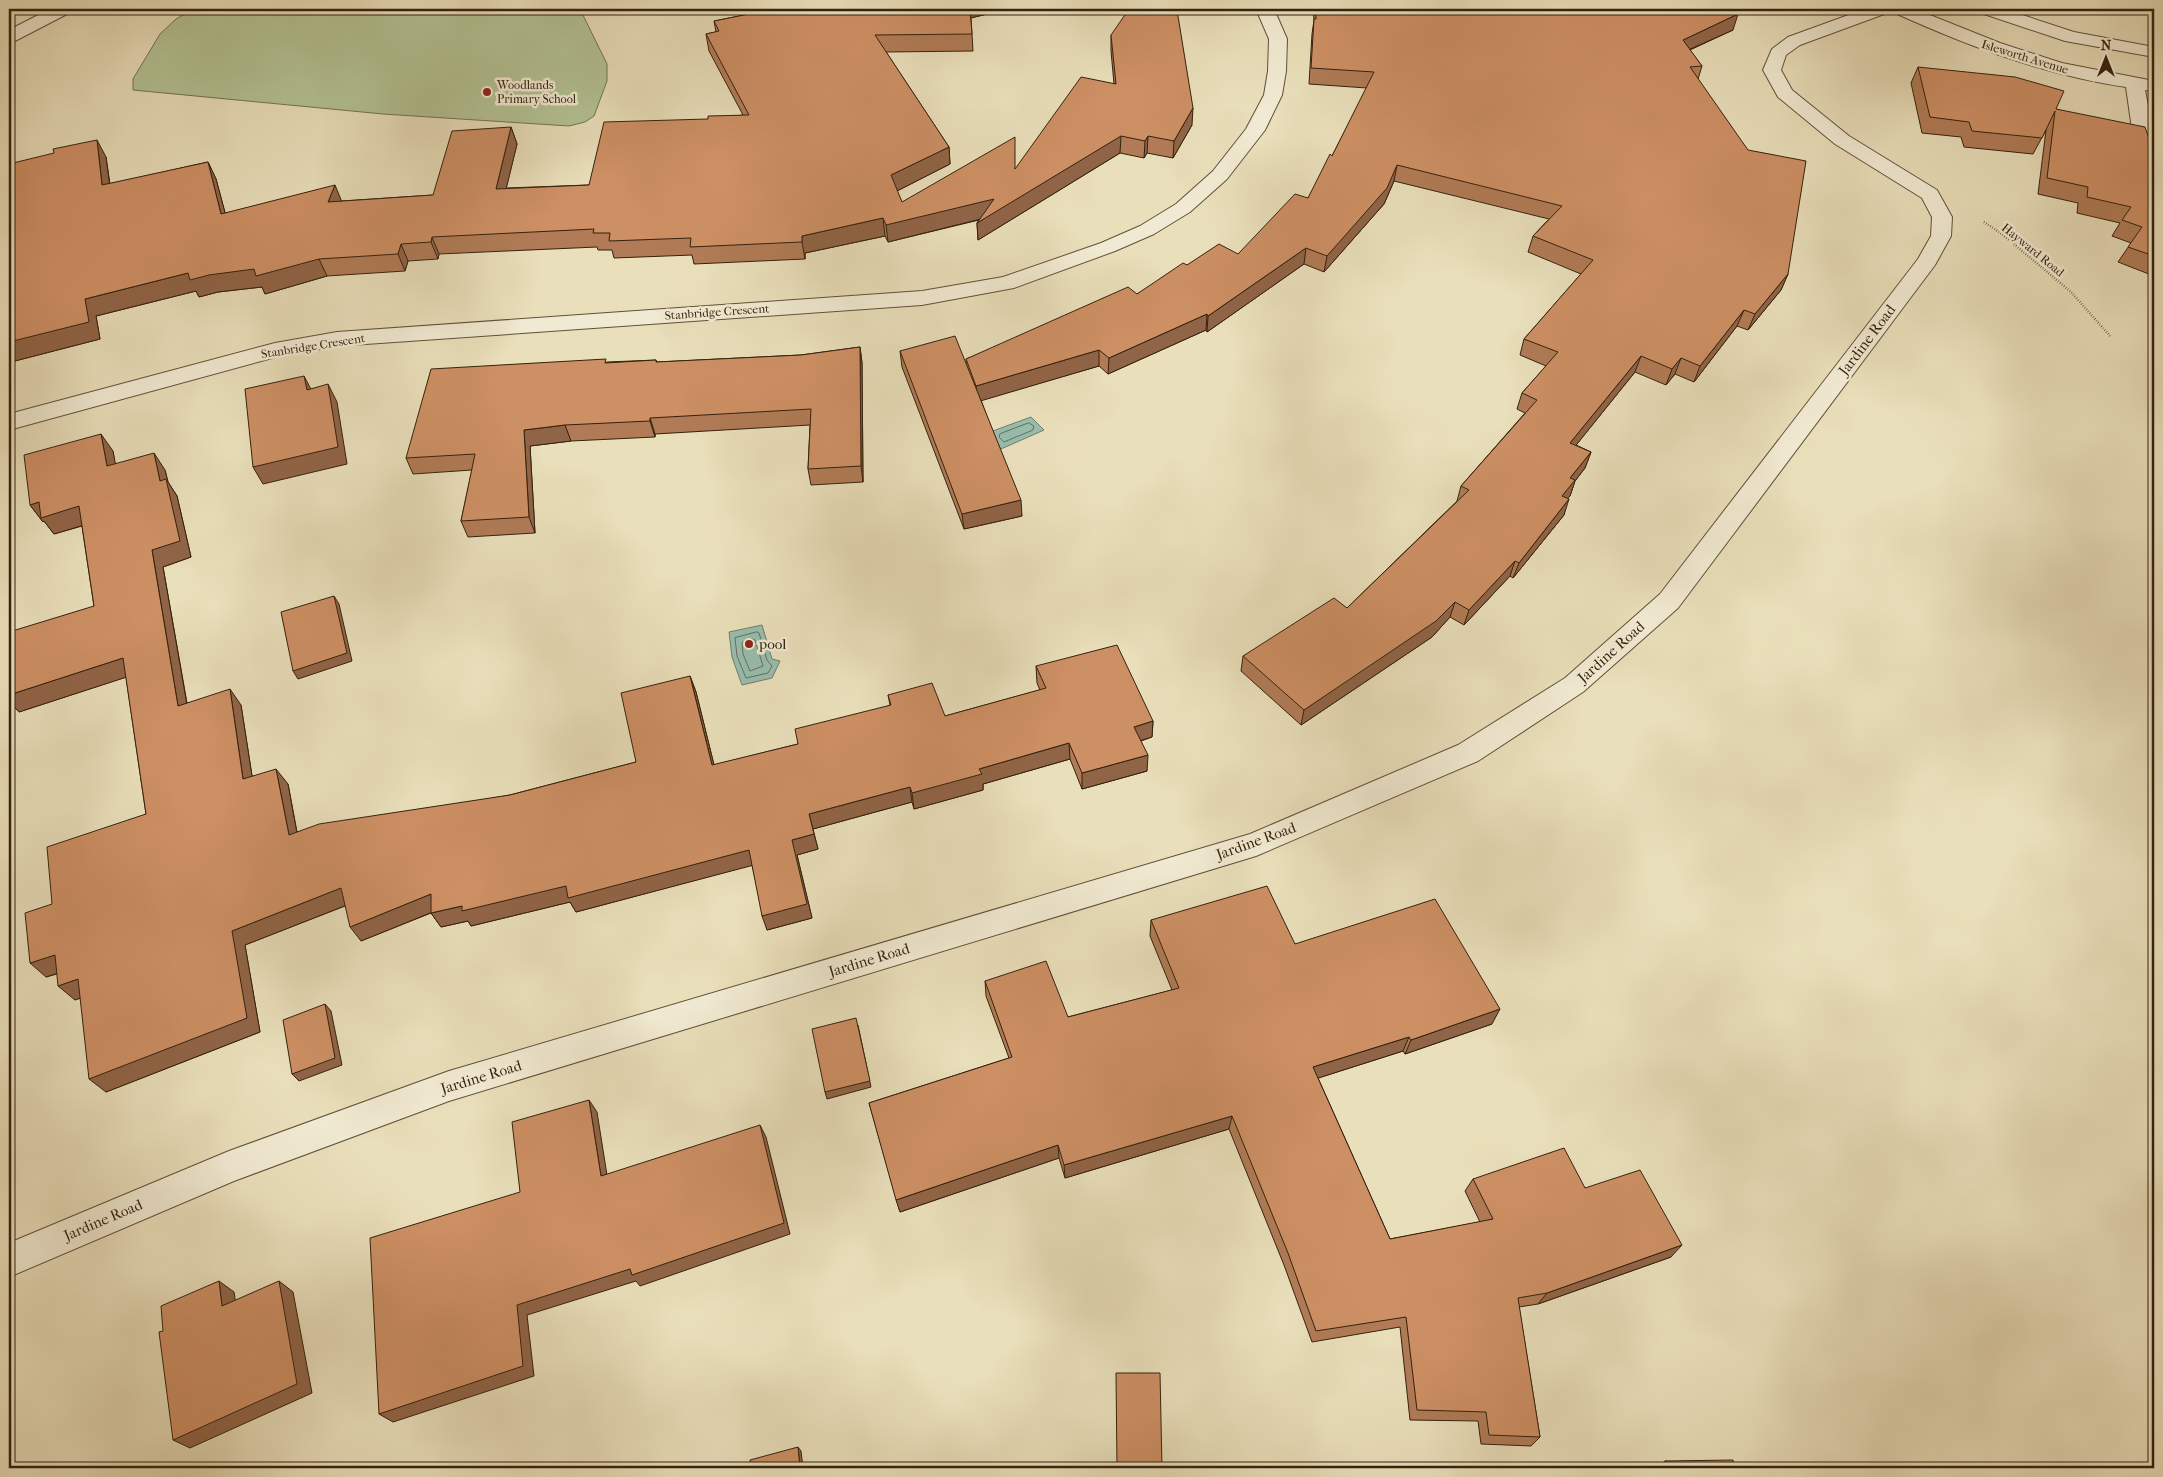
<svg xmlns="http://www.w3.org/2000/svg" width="2163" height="1477" viewBox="0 0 2163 1477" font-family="'IM FELL French Canon',serif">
	<rect width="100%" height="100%" fill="#e9dfba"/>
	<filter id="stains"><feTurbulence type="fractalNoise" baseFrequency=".004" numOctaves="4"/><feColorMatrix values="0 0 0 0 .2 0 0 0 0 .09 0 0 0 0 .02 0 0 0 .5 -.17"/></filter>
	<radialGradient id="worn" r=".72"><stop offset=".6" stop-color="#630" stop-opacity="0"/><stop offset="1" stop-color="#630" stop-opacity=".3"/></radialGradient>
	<path fill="#b3c293" stroke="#747250" d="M193,9H580L607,64V81L594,116L585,122L569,126L383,114L133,90V79L160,34L176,19Z"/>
	<path fill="#97bdad" stroke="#6f7f6d" d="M1031,417L1044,430L1001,449L990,432Z
		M762,625L772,659L780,661L772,678L742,685L732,657L729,632Z"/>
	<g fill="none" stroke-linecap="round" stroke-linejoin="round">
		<path stroke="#666f5e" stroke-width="1" d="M1029,423L1034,426L1033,430L1004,442L999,437L1000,434Z
			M757,632L759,633L767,660L772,666L768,673L746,678L737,656L735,638Z
			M752,639L755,640L763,666L750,671L743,654L742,643Z"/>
		<g stroke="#615039" stroke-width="2">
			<path id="minor" d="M50,9H72L69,13L15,41L9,42V30Z
				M1256,9H1274L1287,39L1286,71L1282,95L1265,130L1227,179L1190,212L1154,234L1115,251L1014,288L922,305L337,346L276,357L9,430V414L275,343L337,332L922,291L1003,277L1101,243L1140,226L1176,204L1213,171L1246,129L1264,95L1268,71L1269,39Z
				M1865,9H1890L1887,13L1800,45L1786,55L1781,70L1792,90L1849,136L1937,190L1952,217L1951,236L1935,265L1678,608L1583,692L1478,761L1256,856L449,1101L234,1181L9,1277V1243L229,1151L449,1071L1250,834L1458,745L1565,678L1660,594L1918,259L1931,236L1932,217L1922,198L1835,144L1778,97L1763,70L1772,49L1788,37Z
				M1892,9H1915L2000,43L2062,63L2154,81V91L2145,90L2154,136V168L2147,166L2144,162L2132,129L2126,87C2045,75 1968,46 1895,13Z
				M1978,9H2004L2074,32L2154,47V57L2065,41L1981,13Z"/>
		</g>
		<path stroke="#34210e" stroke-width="2.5" stroke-dasharray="0.5 2" stroke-linecap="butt" d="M1984,222L2002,234L2071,292L2111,337"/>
		<use href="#minor" fill="#f1ead2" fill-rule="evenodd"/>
	</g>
	<path fill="#b07b56" stroke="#34210e" d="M758,9H1008L971,18L973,51L886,52L949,147L950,164L897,191L902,202L1016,169L1114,84L1111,51V35L1192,125L1173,158L1147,153L1144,158L1120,153L978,240L977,223L979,220L888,242L885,236L805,253V259L694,264L692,255L614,258L612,250H598L597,247L439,254L438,259L408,261L405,271L327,276L265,294L262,287L218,292L199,297L196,291L96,316L100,339L11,362L9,358V164L106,157L110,184L208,162L216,179L225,213L342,201L433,195L511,127L517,144L506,188L589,185L708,119L743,115L709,51L706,34L716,32L714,21L759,12Z
		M1313,9H1730L1733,30L1690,50L1702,66L1698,79L1788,274L1781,290L1748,330L1737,326L1694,382L1675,374L1666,385L1635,372L1576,445L1591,452L1585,468L1575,481L1570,496L1567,499L1564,515L1513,578L1510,576L1464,625L1450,617L1432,637L1301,725L1241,671L1243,656L1347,608L1457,501L1461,486L1525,413L1517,409L1522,393L1546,366L1520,355L1524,339L1581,274L1528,252L1533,236L1549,219L1394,181L1384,204L1324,272L1304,264L1207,332L1206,330L1108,374L1099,366L981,400L1022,516L964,529L902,367L900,351L966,363V359L1137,294L1187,265L1238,254L1308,198L1332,156L1367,88L1309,84L1312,34L1314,20Z
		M1918,67L2056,109L2152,147L2154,150V276L2118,262L2131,243L2112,236L2120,223L2077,213L2078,203L2038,194L2046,130L2033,154L1964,147L1961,137L1922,133L1911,83Z
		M860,347L862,363L863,482L811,485L808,469L810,425L655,434V437L571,441L530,446L535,533L468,537L461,521L472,470L413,474L406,458L607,362L656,360L657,362L801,355Z
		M113,451L115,464L165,470L168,482L177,496L191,557L163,567L187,703L241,705L252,776L288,784L297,832L510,795L636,762L690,676L696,692L714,765L798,744L890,705L888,695L945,716L1040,690L1037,683L1036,666L1153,721L1152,737L1141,741L1147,771L1082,789L1070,759L983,784V790L914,809L912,802L813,829L818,849L797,855L812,918L767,930L752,865L576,912L570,902L471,926L468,921L441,927L431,913L361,941L345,906L245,945L260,1032L106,1092L80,998L75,1000L57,974L46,977L52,904L146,814L126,677L19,712L9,701V695L94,606L82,526L54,534L44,521L43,522L30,505Z
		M1151,920L1295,944L1492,1024L1405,1054L1403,1051L1318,1078L1390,1239L1480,1222L1465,1191L1473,1179L1585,1188L1671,1257L1538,1304L1519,1307L1540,1437L1531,1446L1481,1444L1478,1421L1410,1420L1400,1327L1312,1342L1284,1265L1229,1129L1065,1178L1059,1158L900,1212L869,1103L1009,1058L986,996L985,981L1068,1017L1172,990L1150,936Z
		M1665,1461L1735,1468H1660V1465Z"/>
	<path fill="#906446" stroke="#34210e" d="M970,9H1008L970,18Z
		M1738,14L1733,30L1677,55L1683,40Z
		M1193,108L1192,125L1173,158L1174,141Z
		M511,127L517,144L502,206L496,189Z
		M1121,136L1120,153L978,240L977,223L985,218L888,242L886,225Z
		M1148,136L1147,153L1144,158L1145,141Z
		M97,140L106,157L112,203L102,185Z
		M949,147L950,164L893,193L891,175Z
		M208,162L216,179L230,231L221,214Z
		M1397,165L1394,181L1384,204L1324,272L1327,256Z
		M335,185L342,202H328Z
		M883,218L885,236L805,253V259L802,242V236Z
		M432,237L439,254L438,259L431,242Z
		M401,244L408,261L405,271L398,254Z
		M1306,248L1304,264L1207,332L1208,316Z
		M319,259L327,276L265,294L262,287L218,292L199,297L196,291L96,316L100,339L11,362L9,358V342L85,299L188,273Z
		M1788,274L1781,290L1748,330L1755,314Z
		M1744,310L1737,326L1694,382L1700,366Z
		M1207,314L1206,330L1108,374L1109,358Z
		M860,347L862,363L863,482L861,466Z
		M1099,350V366L977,402L976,386Z
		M1641,356L1635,372L1565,459L1570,443Z
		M1681,358L1675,374L1666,385L1672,369Z
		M304,376L313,393L307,390Z
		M328,384L337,402L347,464L263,484L253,467Z
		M650,418L655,434V437L650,421Z
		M565,425L571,441L530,446L535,533L529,517L524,430Z
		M101,434L113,451L119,483L107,466Z
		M1591,452L1585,468L1575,481L1570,496L1556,512L1562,496L1570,478Z
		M154,453L165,470L168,482L177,496L191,557L163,567L190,722L178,706L152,550L160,481Z
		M1569,499L1564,515L1513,578L1519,563Z
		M1021,500L1022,516L964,529L962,514Z
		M39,502L79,506L91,523L54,534L44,521L43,522L30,505Z
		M1515,561L1510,576L1464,625L1469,610Z
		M334,596L339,604L352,661L298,679L293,671Z
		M1455,602L1450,617L1432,637L1301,725L1304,710Z
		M123,658L136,674L19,712L9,701V695Z
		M690,676L696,692L718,781L712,765Z
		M230,689L241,705L255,795L243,779Z
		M1153,721L1152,737L1133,743L1134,727Z
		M1069,743L1070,759L983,784V790L914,809L912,793L979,769Z
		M1148,755L1147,771L1082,789V773Z
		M276,769L288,784L300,850L289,835Z
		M910,787L912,802L813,829L809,814Z
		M814,834L818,849L797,855L812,918L767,930L762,916L792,840Z
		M749,850L754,865L576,912L570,902L471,926L468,921L441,927L431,913L462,906L566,886Z
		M341,888L352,903L245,945L260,1032L106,1092L89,1079L232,931Z
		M431,894L440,909L361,941L350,927Z
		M55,955L71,969L46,977L30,963Z
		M78,979L94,993L75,1000L58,986Z
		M325,1004L331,1011L342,1065L299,1081L292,1074Z
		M1500,1009L1492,1024L1405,1054L1411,1040Z
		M858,1025L871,1087L827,1099L825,1092Z
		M1409,1037L1403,1051L1309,1081L1313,1067Z
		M589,1100L597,1112L609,1188L601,1176Z
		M1232,1116L1229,1129L1065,1178L1064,1165Z
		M760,1125L766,1137L790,1234L640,1286L636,1281L527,1315L534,1376L393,1422L379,1414L517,1305Z
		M1058,1145L1059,1158L900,1212L896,1200Z
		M1682,1245L1671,1257L1538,1304L1547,1293Z
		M219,1281L234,1292L238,1317L222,1306Z
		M279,1281L293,1292L312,1393L190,1448L173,1440Z
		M798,1447L801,1451L803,1468H800Z"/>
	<path fill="#cd8f64" stroke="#34210e" d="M763,9H970L972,34L875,35L949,147L891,175L902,202L1015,137V169L1081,77L1116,84L1111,35L1129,9H1156L1177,10L1193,108L1174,141L1148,136L1145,141L1121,136L977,223L994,199L886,225L883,218L802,236V242L690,247L691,238L609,241L610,233H593L594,229L432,237L431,242L401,244L398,254L319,259L256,276L254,269L209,275L190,280L188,273L85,299L89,322L9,342V164L54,153L53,149L97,140L102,185L208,162L221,214L335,185L328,202L433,195L452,131L511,127L496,189L589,185L604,122L708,119V116L749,115L706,34L719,31L714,21L764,11Z
		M1316,9H1730L1738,14L1683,40L1702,66L1690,67L1748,150L1806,161L1788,274L1755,314L1744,310L1700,366L1681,358L1672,369L1641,356L1570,443L1591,452L1570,478L1575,480L1562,496L1569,499L1519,563L1515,561L1469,610L1455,602L1436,621L1304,710L1243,656L1334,598L1347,608L1469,490L1461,486L1537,400L1522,393L1558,352L1524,339L1593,260L1533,236L1562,206L1397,165L1387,188L1327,256L1306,248L1208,316L1207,314L1109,358L1099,350L976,386L966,359L1128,287L1137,294L1183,263L1187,265L1219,244L1238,254L1295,194L1308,198L1330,154L1332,156L1374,72L1311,68L1314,19H1316Z
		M1918,67L2015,77L2064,91L2056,109L2145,127L2152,147L2154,150V256L2128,247L2142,227L2122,220L2131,207L2087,197L2088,187L2047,178L2055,111L2042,138L1972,131L1969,122L1930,117Z
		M955,336L1021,500L962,514L900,351Z
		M860,347L861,466L808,469L811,409L650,418V421L565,425L524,430L529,517L461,521L475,454L406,458L431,369L606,359L605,363L656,360V362L801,355Z
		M304,376L307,390L328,384L338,447L253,467L245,389Z
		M101,434L107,466L154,453L160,481L166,479L180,541L152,550L178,706L230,689L243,779L276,769L289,835L319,824L510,795L636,762L621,693L690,676L712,765L798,744L795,729L891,705L888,695L932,683L945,716L1046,688L1036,666L1117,645L1153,721L1134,727L1148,755L1082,773L1069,743L979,769L982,774L912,793L910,787L809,814L814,834L792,840L807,904L762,916L749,850L568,898L566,886L462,911V906L431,913V894L350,927L341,888L232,931L247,1018L89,1079L78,979L58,986L55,955L30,963L25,913L52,904L47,847L146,814L123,658L9,695V632L94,606L79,506L41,518L39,502L30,505L24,455Z
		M334,596L347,653L293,671L281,612Z
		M1267,886L1295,944L1435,899L1500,1009L1411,1040L1409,1037L1313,1067L1390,1239L1493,1219L1473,1179L1564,1148L1585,1188L1640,1170L1682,1245L1547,1293L1518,1298L1540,1437L1489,1435L1486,1412L1417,1410L1406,1317L1316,1331L1288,1253L1232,1116L1064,1165L1058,1145L896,1200L869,1103L1012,1057L985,981L1046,961L1068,1017L1179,988L1151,920Z
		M325,1004L335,1058L292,1074L283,1020Z
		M856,1018L870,1081L825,1092L812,1029Z
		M589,1100L601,1176L760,1125L784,1223L632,1275L630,1269L517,1305L523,1366L379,1414L370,1238L520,1192L512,1122Z
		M219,1281L222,1306L279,1281L297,1384L173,1440L159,1332L163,1331L161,1306Z
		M1116,1373H1160L1162,1468H1117Z
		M798,1447L800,1468H751L750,1460Z
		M1733,1460L1735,1468H1667L1665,1461Z"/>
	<g fill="#8f2418" stroke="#f1ead2" stroke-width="2">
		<circle cx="487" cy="92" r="5"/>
		<circle cx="749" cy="644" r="5"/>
	</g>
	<g text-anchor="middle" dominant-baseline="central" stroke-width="5" stroke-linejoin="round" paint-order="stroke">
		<g font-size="12" fill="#34210e" stroke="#f1ead2">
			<text transform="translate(2025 57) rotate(17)">Isleworth Avenue</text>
			<text transform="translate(2033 250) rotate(39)">Hayward Road</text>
			<text transform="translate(717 312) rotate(-4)">Stanbridge Crescent</text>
			<text transform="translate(313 346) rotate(-9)">Stanbridge Crescent</text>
		</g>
		<g font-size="12" fill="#34210e" stroke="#f1ead2" text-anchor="start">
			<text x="497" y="85">Woodlands<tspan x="497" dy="14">Primary School</tspan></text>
		</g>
		<g font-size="15" fill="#34210e" stroke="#f1ead2">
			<text transform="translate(1867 340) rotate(-53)">Jardine Road</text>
			<text transform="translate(1611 652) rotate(-42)">Jardine Road</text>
			<text transform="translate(1256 841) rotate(-20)">Jardine Road</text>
			<text transform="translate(869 960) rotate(-17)">Jardine Road</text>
			<text transform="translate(481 1077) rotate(-17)">Jardine Road</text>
			<text transform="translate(103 1220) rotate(-23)">Jardine Road</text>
		</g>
		<g font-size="15" fill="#34210e" stroke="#f1ead2" text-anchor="start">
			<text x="759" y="644">pool</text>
		</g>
	</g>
	<rect width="2163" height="1477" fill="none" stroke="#e9dfba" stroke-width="30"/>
	<rect x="10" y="10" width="2143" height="1457" fill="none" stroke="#34210e" stroke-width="2.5"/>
	<rect x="15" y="15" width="2133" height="1447" fill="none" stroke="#34210e"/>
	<g transform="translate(2106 58)" stroke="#f1ead2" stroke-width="4" paint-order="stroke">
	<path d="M0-4L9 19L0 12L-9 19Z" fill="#34210e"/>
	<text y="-8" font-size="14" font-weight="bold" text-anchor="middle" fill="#34210e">N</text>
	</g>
	<rect width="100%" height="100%" filter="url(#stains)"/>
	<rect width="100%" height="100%" fill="url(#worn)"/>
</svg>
